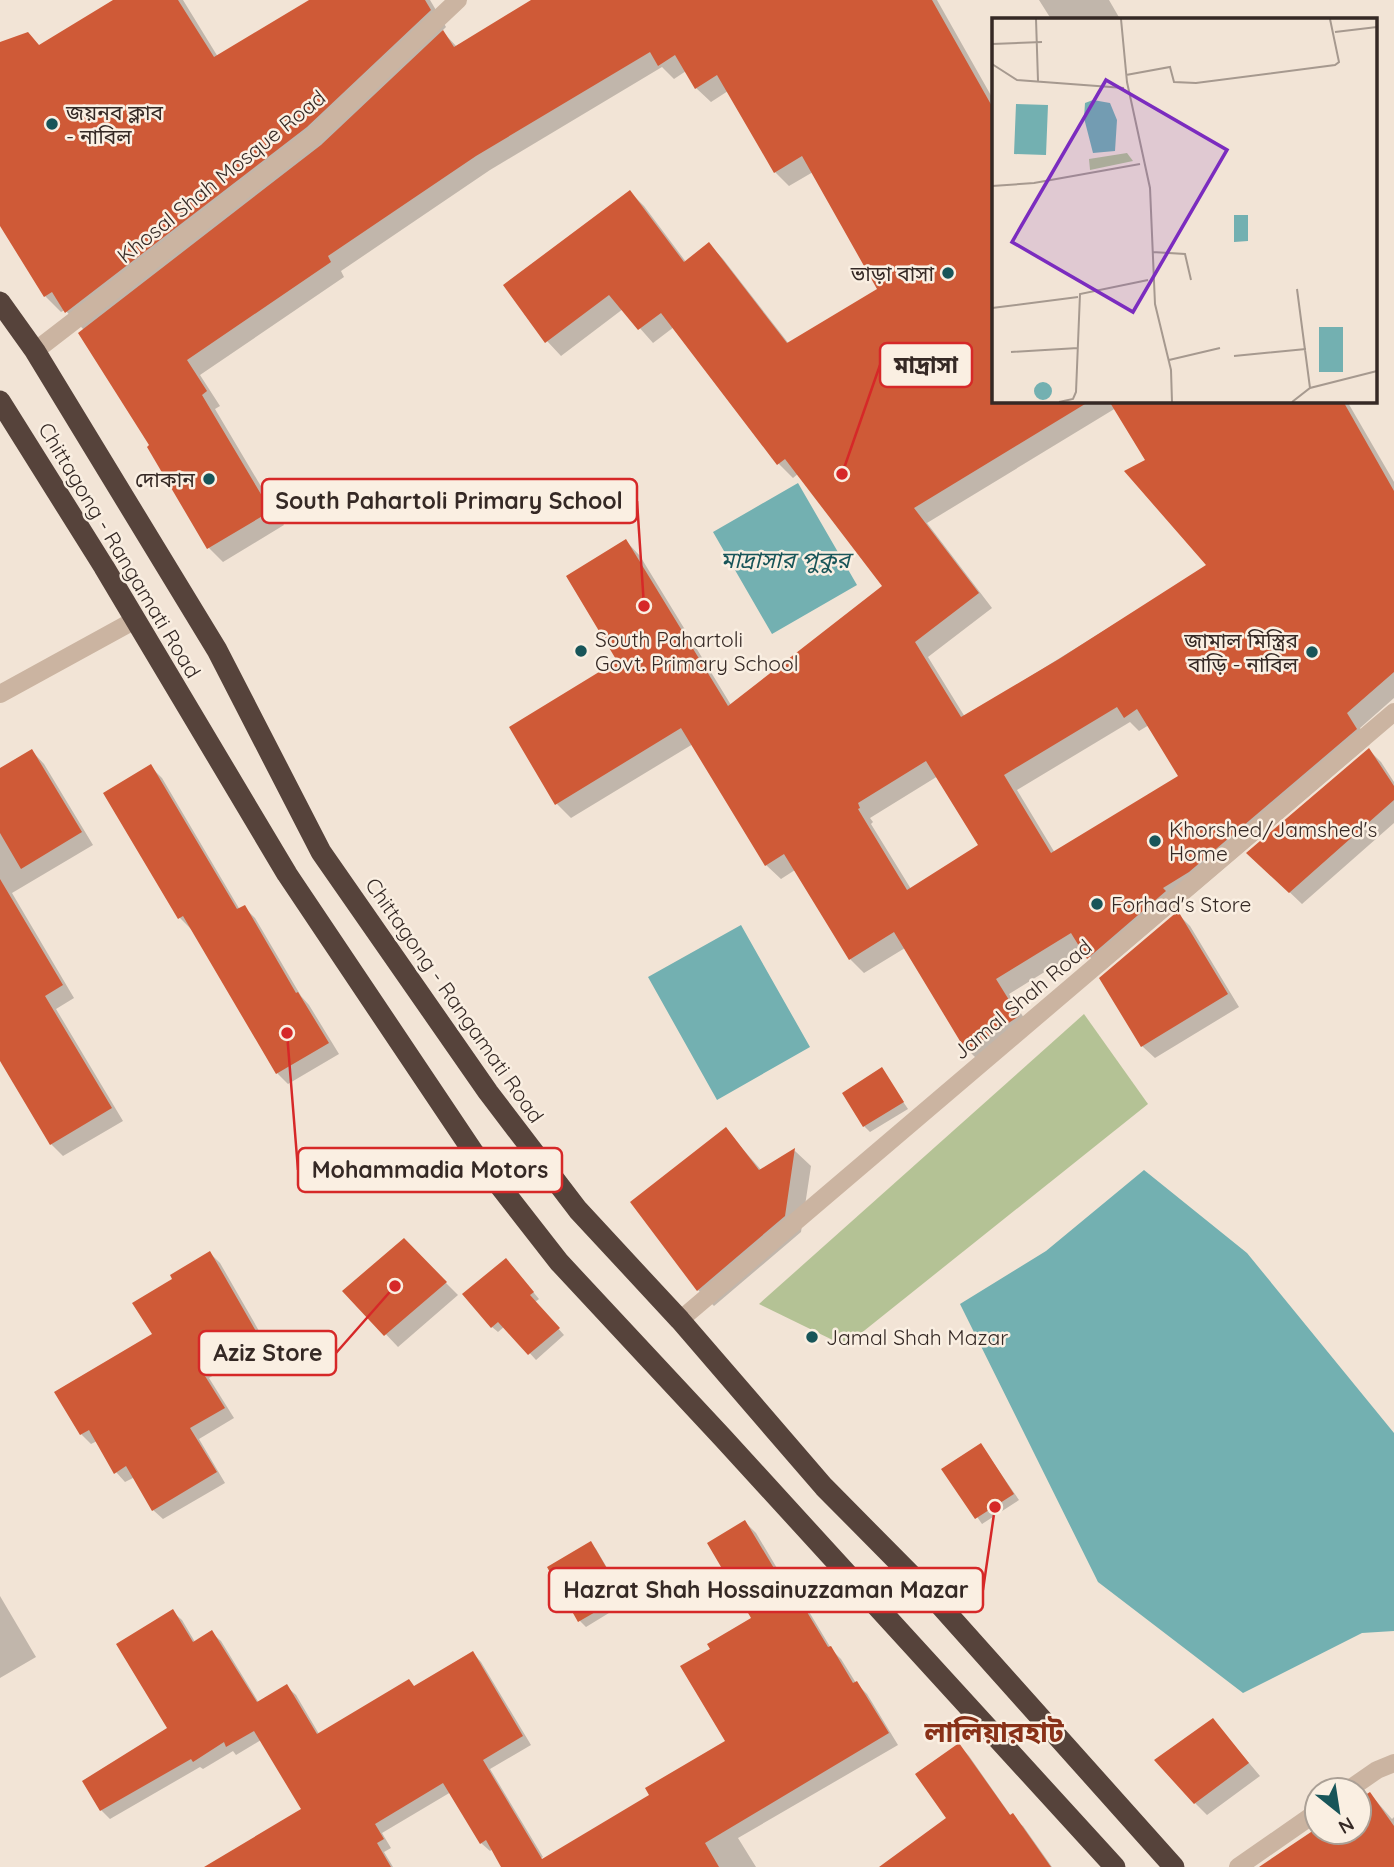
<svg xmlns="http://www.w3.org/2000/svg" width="1394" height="1867" viewBox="0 0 1394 1867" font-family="Quicksand,'Noto Sans Bengali',sans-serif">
	<rect width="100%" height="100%" fill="#f2e4d6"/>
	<path fill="#b4c295" d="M1084,1014L1148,1104L845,1346L759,1304Z"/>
	<path fill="#73b0b1" d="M798,483L857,585L772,634L713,532Z
		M741,925L810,1047L717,1100L648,977Z
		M1144,1170L1247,1253L1394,1433V1631L1362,1633L1243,1693L1098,1582L960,1304L1046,1251Z"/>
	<path fill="#0003" fill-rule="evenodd" d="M116,0H183L218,57L312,0H430L446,27L442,31L457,47L535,0H937L993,99V401H1347L1394,482V698L1360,728L1370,744L1102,972L1083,948L1009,994L1032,1031L982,1064L967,1049L905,948L864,973L850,959L795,870L781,879L766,865L693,744L571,818L557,804L620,662L626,541L640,556L731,705L885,586L799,473L793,478L779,464L674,327L653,343L623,309L561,356L547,341L630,192L644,206L686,262L709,244L723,259L789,344L879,290L813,172L789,186L775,172L728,91L711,102L696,88L686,71L674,79L662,67L490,170L341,271L344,277L200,375L220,406L215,409L284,525L223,562L209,548L84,330L65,310L61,312L45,296L0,222V43L40,47ZM1116,408L1208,566L965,717L928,657L992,608L927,523ZM1130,722L1139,731L1149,725L1181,777L1055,853L1017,790ZM938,776L981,846L911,889L871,824L873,822L870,818Z
		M1039,0H1109L1120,19H1051Z
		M1369,750L1381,762L1394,782V823L1302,904L1261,865Z
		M32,751L44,764L93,845L12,893L74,998L56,1009L123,1121L63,1156L51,1144L0,1057V770Z
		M150,766L162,778L240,910L244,907L255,918L301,996L309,1005L339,1054L288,1084L277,1073L192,928L191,929L180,918L106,793Z
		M1178,914L1190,926L1239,1007L1155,1058L1142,1046Z
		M882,1070L908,1109L870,1132L864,1126Z
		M726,1130L762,1171L795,1151L811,1166L801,1232L714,1306L698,1290Z
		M404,1241L458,1295L398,1347L345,1291Z
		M210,1253L220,1263L266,1343L209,1378L234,1418L199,1439L225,1483L163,1519L153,1510L135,1477L125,1482L116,1472L97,1441L91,1444L81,1434L154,1334L175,1279Z
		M512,1266L539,1299L535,1302L564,1335L536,1360L505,1326L498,1332L492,1327Z
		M981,1445L1019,1500L982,1524L944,1469Z
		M745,1522L756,1533L796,1600L808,1610L832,1650L841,1659L856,1683L867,1694L898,1745L738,1838L756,1867H582L652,1796L727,1741L712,1649L754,1618Z
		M590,1543L596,1549L627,1602L586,1627L580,1621L549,1568Z
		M0,1596L36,1657L0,1678Z
		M173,1612L182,1620L195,1642L212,1633L221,1641L259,1703L287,1687L296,1695L319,1734L415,1687L473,1653L481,1662L531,1745L490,1769L543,1857L527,1867H503L493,1849L490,1851L481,1843L451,1792L382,1833L391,1848L384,1852L393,1867H207L303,1810L261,1740L236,1755L233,1751L203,1769L200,1767L110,1819L101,1810L170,1728Z
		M1213,1720L1260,1776L1207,1815L1195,1803Z
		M959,1745L969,1756L1011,1816L1023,1826L1052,1867H899L948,1818Z
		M1370,1794L1392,1819L1394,1817V1867H1263L1317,1830V1832H1359V1801Z"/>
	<path fill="#cf5a37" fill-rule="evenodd" d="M113,0H178L214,57L309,0H425L431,10L307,127L65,313L52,292L44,297L0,226V42L28,32L39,45Z
		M531,0H932L993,108V401H1090L914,508L979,593L915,642L961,717L1059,659L1206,565L1124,471L1145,460L1109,401H1343L1394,491V672L1347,713L1357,729L1189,872L1163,888L1166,891L1087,959L1071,933L996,979L1019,1016L966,1051L894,932L849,960L784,854L765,866L681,728L555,805L509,727L617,661L566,576L626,539L728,706L882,586L785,459L777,465L661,313L638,330L609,295L545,343L503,285L630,190L684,262L709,242L787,343L877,289L802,156L774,173L717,75L695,89L675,55L658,66L650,52L476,156L328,256L331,262L187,360L207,391L202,395L271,511L207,549L147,447L149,445L78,333L321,145L443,30L454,47ZM1117,707L1124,718L1137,709L1178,776L1051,853L1004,775ZM926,761L978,845L907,890L858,809L860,808L858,803Z
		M1369,748L1394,786V800L1289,893L1246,853Z
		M32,749L82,832L21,869L0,833V768Z
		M151,764L237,909L245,905L296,993L298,992L329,1043L276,1074L183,916L178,919L103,793Z
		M0,879L63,985L45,996L112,1108L50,1145L0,1061Z
		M1178,911L1228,994L1141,1047L1099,978Z
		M882,1067L904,1102L863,1127L842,1093Z
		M726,1127L759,1170L795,1148L785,1216L697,1291L630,1202Z
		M404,1238L447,1282L384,1336L342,1291Z
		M210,1251L257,1333L200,1368L225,1408L190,1428L217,1472L152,1511L126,1466L114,1474L89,1430L80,1435L54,1392L152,1334L132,1303L172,1279L170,1275Z
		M506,1258L534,1292L530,1295L560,1328L528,1355L498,1322L491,1328L462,1294Z
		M981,1443L1014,1494L975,1519L941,1469Z
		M745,1520L793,1600L798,1597L828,1647L831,1646L853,1683L857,1681L889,1733L705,1843L719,1867H501L486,1840L480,1844L443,1783L375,1824L384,1839L377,1843L391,1867H204L301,1809L254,1731L226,1747L224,1742L193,1762L191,1759L100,1811L82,1781L167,1728L116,1644L173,1609L193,1642L212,1630L257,1702L287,1684L317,1734L409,1679L414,1686L473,1651L523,1736L483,1760L542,1859L649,1795L645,1788L725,1741L680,1666L710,1649L707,1644L751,1618L707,1543Z
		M591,1541L623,1596L578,1622L547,1567Z
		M1213,1718L1249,1763L1194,1804L1154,1760Z
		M959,1743L1010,1815L1013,1813L1051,1867H879L946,1818L915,1774Z
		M1370,1792L1394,1826V1867H1259L1317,1828V1832H1359V1799Z"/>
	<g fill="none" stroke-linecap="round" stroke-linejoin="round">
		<path stroke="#cbb4a1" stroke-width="18" d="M35,351L314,136L458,0
			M0,694L135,620
			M680,1320L1394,712
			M1348,1790L1377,1770L1394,1763
			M1238,1867L1317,1812"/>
		<path stroke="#56433b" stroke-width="21" d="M0,302L35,351L217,650L321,852L488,1092L578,1210L680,1320L824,1487L930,1594L1174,1867
			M0,401L104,567L287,874L474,1153L559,1262L723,1438L1115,1867"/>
	</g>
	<g fill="#185559" stroke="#faefe2" stroke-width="2.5">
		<circle cx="52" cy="124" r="7"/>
		<circle cx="948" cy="273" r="7"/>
		<circle cx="209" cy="479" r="7"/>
		<circle cx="581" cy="651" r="7"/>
		<circle cx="1312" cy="652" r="7"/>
		<circle cx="1155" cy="841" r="7"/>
		<circle cx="1097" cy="904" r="7"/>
		<circle cx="812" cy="1337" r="7"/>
	</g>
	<g text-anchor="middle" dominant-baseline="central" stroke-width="5" stroke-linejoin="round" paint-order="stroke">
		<g font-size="21" fill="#352925" stroke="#faefe2" text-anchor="start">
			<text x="66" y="112">জয়নব ক্লাব<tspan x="66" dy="24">- নাবিল</tspan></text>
			<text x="934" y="273" text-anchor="end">ভাড়া বাসা</text>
			<text x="195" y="479" text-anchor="end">দোকান</text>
			<text x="595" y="639">South Pahartoli<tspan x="595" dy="24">Govt. Primary School</tspan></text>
			<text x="1298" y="640" text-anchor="end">জামাল মিস্ত্রির<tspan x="1298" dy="24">বাড়ি - নাবিল</tspan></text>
			<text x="1169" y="829">Khorshed/Jamshed's<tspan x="1169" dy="24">Home</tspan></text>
			<text x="1111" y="904">Forhad's Store</text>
			<text x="826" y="1337">Jamal Shah Mazar</text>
		</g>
		<g font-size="21" fill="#352925" stroke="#faefe2">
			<text transform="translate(221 176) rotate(-39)">Khosal Shah Mosque Road</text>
			<text transform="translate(120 550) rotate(59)">Chittagong - Rangamati Road</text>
			<text transform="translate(1022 999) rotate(-40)">Jamal Shah Road</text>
			<text transform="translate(455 1000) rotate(55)">Chittagong - Rangamati Road</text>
		</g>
		<g font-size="23" font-style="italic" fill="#185559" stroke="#faefe2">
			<text x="785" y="559">মাদ্রাসার পুকুর</text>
		</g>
		<g font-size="28" font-weight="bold" fill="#893118" stroke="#faefe2">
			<text x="994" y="1731">লালিয়ারহাট</text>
		</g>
	</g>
	<g transform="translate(992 18)">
		<rect width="385" height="385" fill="#f2e4d6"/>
		<path d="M135,135L141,143L98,152L97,141Z" fill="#b4c295"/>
		<path d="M101,82L118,85L125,102L123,133L101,135L92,100L93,85ZM24,86L56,87L54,137L22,136ZM242,197H256V223L242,224ZM327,309H351V354H327ZM42 373a9 9 0 1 1 18 0a9 9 0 1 1-18 0Z" fill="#73b0b1"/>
		<path fill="none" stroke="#a6998f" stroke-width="2" d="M44,1L46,63M129,1L135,64L158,170L163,286L179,352L180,384M343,14L385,9M0,26L50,24M0,46L25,62L132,70M134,57L178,49L182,64L204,65L343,47L347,44L338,1M0,168L42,165L148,146M160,234L193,236L199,262M305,271L318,370M0,290L86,279M19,334L86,330M242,338L314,331M177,342L228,330M67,384L81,381L84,374L88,276L156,262M300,384L318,370L385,353"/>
		<path fill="#7b2cbf" fill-opacity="0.15" stroke="#7b2cbf" stroke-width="3.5" d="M114,62L235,132L141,294L20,224Z"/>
		<rect width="385" height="385" fill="none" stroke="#352925" stroke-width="3.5"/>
	</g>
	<path fill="none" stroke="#d62828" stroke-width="2.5" d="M842 474L880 365M644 606L637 501M287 1033L298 1170M395 1286L336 1353M995 1507L983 1590"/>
	<g fill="#d62828" stroke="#faefe2" stroke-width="2.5">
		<circle cx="842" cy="474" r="7"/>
		<circle cx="644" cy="606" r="7"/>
		<circle cx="287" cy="1033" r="7"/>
		<circle cx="395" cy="1286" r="7"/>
		<circle cx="995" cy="1507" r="7"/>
	</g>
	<g fill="#faefe2" stroke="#d62828" stroke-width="2.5">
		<rect x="880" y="343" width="92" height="44" rx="7"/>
		<rect x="262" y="479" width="375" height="44" rx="7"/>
		<rect x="298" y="1148" width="264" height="44" rx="7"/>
		<rect x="199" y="1331" width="137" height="44" rx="7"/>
		<rect x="549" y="1568" width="434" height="44" rx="7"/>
	</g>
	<g font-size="23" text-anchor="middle" font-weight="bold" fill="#352925">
		<text x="926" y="373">মাদ্রাসা</text>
		<text x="449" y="509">South Pahartoli Primary School</text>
		<text x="430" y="1178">Mohammadia Motors</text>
		<text x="268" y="1361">Aziz Store</text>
		<text x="766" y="1598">Hazrat Shah Hossainuzzaman Mazar</text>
	</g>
	<g transform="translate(1338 1811) rotate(150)"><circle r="33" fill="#faefe2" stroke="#aba096" stroke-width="2"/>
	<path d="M0-5L12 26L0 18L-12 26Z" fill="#185559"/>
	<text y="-10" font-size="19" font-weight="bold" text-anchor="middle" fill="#352925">N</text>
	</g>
</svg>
